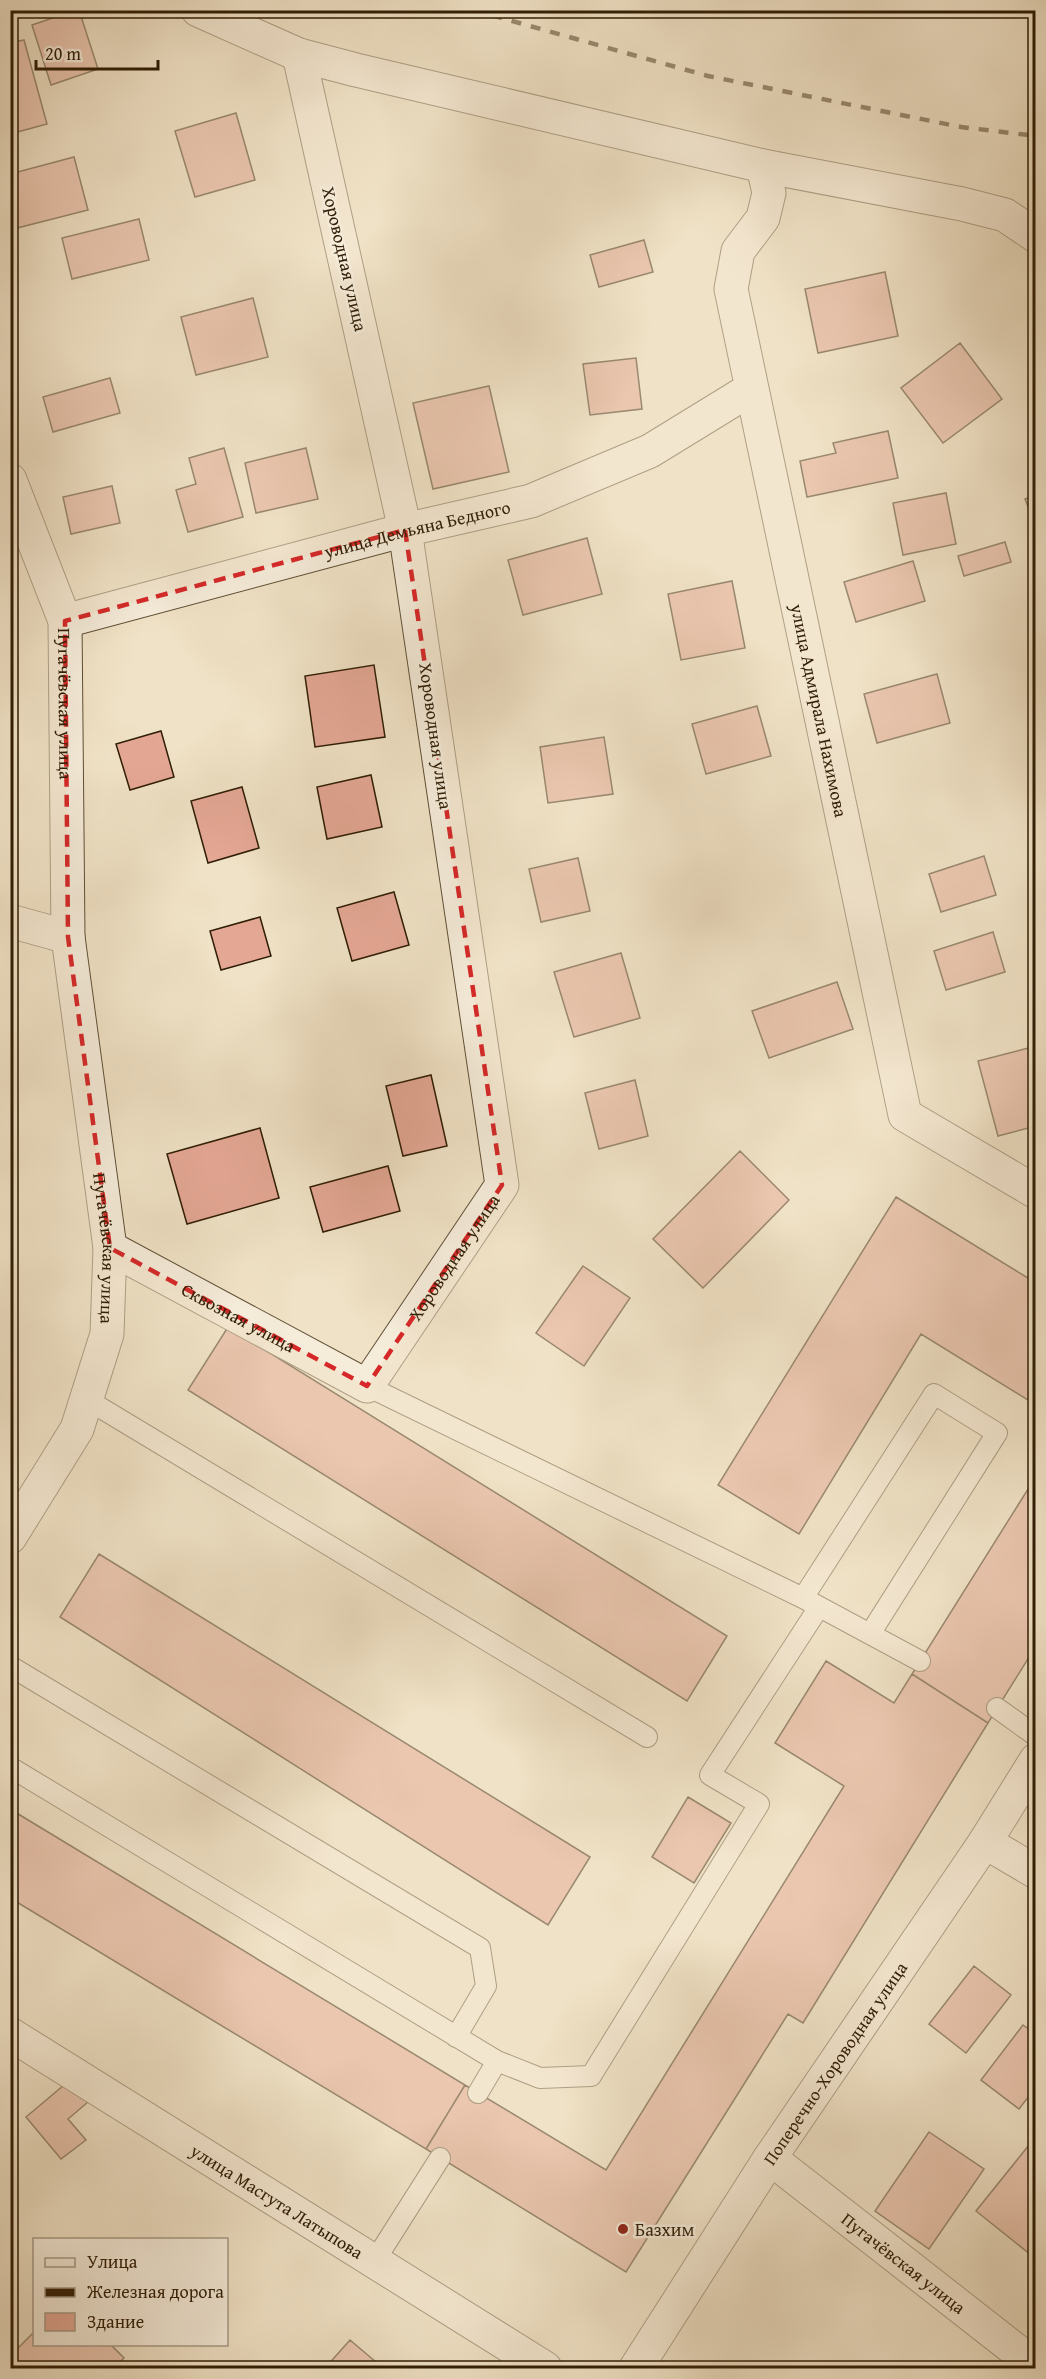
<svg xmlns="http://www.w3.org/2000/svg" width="1046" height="2379" viewBox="0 0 1046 2379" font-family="'Gentium Book Plus',serif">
	<rect width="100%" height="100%" fill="#f0e2c6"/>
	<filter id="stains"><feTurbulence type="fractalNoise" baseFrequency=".00333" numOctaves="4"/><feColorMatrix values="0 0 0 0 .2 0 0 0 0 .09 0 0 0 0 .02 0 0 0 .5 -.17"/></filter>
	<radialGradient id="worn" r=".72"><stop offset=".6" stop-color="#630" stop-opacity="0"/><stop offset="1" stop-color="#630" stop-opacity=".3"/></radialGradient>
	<path fill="#e4a794" stroke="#2f1d05" stroke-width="1.5" d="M76,10H79L98,69L51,85L32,25Z
		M24,40L47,124L10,134V43Z
		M236,113L255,180L195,197L175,131Z
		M74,157L88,210L17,228L10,204V174Z
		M139,219L149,260L72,279L62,238Z
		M644,240L653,272L599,287L590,255Z
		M885,272L898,336L818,353L805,289Z
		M253,298L268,357L196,375L181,317Z
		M960,343L1002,399L943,443L901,388Z
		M636,358L642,409L590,415L583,364Z
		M110,378L120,413L53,432L43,397Z
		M489,386L509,472L433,489L413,403Z
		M888,431L898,478L807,497L800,461L836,453L833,443Z
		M224,448L243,517L188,532L176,490L196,484L189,458Z
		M306,448L318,499L256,513L245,463Z
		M112,486L120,523L71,534L63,497Z
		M946,493L956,544L903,555L893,503Z
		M1036,495V528L1025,499Z
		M587,538L602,594L523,615L508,560Z
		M1005,542L1011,562L964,576L958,556Z
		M913,561L925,601L856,622L844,582Z
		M732,581L745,648L681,660L668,594Z
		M374,665L385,737L315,747L305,676Z
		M937,674L950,723L877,743L864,694Z
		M757,706L771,756L706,774L692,724Z
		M161,731L174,777L130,790L116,744Z
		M604,737L613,794L548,803L540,747Z
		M371,775L382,827L327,839L317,787Z
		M242,787L259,848L208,863L191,801Z
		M984,856L996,895L941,912L929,874Z
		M578,858L590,911L541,922L529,869Z
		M394,892L409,945L352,961L337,908Z
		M260,917L271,956L221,970L210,931Z
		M993,932L1005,972L946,990L934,951Z
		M621,953L640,1018L574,1037L554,972Z
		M837,982L853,1029L769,1058L752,1011Z
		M1036,1046V1126L998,1136L978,1061Z
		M431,1075L447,1146L403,1156L386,1086Z
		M635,1080L648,1136L599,1149L585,1093Z
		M260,1128L279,1198L187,1224L167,1154Z
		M740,1151L789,1200L703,1288L653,1239Z
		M388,1166L400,1211L323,1232L310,1187Z
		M896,1197L1036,1283V1405L921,1334L799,1534L718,1485Z
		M583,1266L630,1298L584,1366L536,1333Z
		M228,1327L727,1636L687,1701L188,1390Z
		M1035,1478L1036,1646L988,1723L912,1674Z
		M99,1554L590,1857L548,1925L60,1617Z
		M826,1661L894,1703L912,1674L988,1723L803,2023L788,2014L626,2272L426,2149L465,2085L606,2170L844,1786L775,1743Z
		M688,1797L731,1823L694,1883L652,1857Z
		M10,1809L465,2085L426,2149L10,1898Z
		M974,1966L1011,1995L966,2053L929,2024Z
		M1023,2025L1036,2034V2087L1019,2109L981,2080Z
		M70,2080L88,2102L68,2119L86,2140L61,2159L26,2117Z
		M929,2132L984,2169L929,2249L875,2211Z
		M1029,2145L1036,2149V2259L976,2211Z
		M34,2332V2344H110L124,2358L113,2368H10V2356Z
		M350,2340L383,2368H325Z"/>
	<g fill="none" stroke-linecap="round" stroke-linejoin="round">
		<g stroke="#5f4e35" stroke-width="22">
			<path id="service" d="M367,1386L803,1598L920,1661
				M86,1399L647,1737
				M803,1598L934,1394L997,1433L870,1634
				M10,1666L480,1948L486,1986L456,2037
				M997,1708L1036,1736
				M10,1767L497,2061L540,2078L591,2076L759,1804L710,1775L819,1607
				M478,2093L497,2061
				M374,2262L440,2158"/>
		</g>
		<g stroke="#5f4e35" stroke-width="35">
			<g id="minor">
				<path d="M198,10L299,55L356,70L763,166L962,204L1005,215L1036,236"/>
				<path id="s1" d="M763,166L769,193L763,218L738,251L731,289L905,1115L1036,1192"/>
				<path id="s2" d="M10,480L65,621L68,937"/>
				<path id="s3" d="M65,621L405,530L531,501L650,451L751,389"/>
				<path id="s4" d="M110,1248L367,1386L502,1185L405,530L299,55"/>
				<path d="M985,1842L1036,1872"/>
				<path id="s5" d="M10,2034L545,2368"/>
				<path id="s6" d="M770,2158L1036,2366"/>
				<path id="s7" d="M636,2368L770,2158L985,1842L1036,1760"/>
			</g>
		</g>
		<g stroke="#5f4e35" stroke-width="35">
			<g id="tertiary">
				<path id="s8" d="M10,921L68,937L110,1248L107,1334L77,1429L10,1537"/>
			</g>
		</g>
		<use href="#service" stroke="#f5ecda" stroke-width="20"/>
		<use href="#minor" stroke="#f5ecda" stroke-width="33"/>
		<use href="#tertiary" stroke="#f5ecda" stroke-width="33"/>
		<path stroke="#2f1d05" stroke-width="4.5" stroke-dasharray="10 10" stroke-linecap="butt" d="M473,10L708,76L961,127L1036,136"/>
	</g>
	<path d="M0 0H1046V2379H0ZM405,530L502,1185L367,1386L110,1248L68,937L65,621Z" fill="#f0e2c6" fill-opacity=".55" fill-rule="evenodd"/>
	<path fill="none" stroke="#d62828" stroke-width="4.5" stroke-dasharray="12 8" stroke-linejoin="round" d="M405,530L502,1185L367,1386L110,1248L68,937L65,621Z"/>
	<circle fill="#8f2418" stroke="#f5ecda" stroke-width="2" cx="623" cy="2229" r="6"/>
	<g text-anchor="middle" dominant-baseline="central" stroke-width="5" stroke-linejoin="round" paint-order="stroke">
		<g font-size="18" fill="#2f1d05" stroke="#f5ecda">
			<text transform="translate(345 259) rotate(77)">Хороводная улица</text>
			<text stroke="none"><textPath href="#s3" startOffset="364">улица Демьяна Бедного</textPath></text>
			<text stroke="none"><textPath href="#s2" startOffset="234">Пугачёвская улица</textPath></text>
			<text stroke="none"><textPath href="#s1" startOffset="564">улица Адмирала Нахимова</textPath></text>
			<text transform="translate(436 736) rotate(82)">Хороводная улица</text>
			<text stroke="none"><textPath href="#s8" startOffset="374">Пугачёвская улица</textPath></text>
			<text stroke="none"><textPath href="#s4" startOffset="447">Хороводная улица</textPath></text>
			<text stroke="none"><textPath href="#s4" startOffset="146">Сквозная улица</textPath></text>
			<text stroke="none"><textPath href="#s7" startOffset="364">Поперечно-Хороводная улица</textPath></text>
			<text stroke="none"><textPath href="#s5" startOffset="315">улица Масгута Латыпова</textPath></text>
			<text stroke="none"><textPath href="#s6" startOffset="170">Пугачёвская улица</textPath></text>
		</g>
		<g font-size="18" fill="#2f1d05" stroke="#f5ecda" text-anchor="start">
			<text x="635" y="2229">Базхим</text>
		</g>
	</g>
	<rect width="1046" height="2379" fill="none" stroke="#f0e2c6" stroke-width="36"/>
	<rect x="12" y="12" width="1022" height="2355" fill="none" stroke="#2f1d05" stroke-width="3"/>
	<rect x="18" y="18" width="1010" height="2343" fill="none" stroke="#2f1d05" stroke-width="1.5"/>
	<rect x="33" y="2238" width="195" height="108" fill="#f5ecda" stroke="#a69985" stroke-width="1.5"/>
	<rect x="45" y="2258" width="30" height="9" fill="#f5ecda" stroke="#a69985" stroke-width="1.5"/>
	<text x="87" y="2268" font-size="18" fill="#2f1d05">Улица</text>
	<rect x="45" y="2288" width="30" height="9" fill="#2f1d05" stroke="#a69985" stroke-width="1.5"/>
	<text x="87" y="2298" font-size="18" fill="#2f1d05">Железная дорога</text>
	<rect x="45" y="2313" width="30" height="18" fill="#e4a794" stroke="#a69985" stroke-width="1.5"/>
	<text x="87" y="2328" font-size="18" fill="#2f1d05">Здание</text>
	<path d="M36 60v9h122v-9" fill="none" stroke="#2f1d05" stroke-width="3"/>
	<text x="45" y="60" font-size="18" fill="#2f1d05" stroke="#f5ecda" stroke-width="4.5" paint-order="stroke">20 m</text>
	<rect width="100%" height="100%" filter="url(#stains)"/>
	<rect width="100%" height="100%" fill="url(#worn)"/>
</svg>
